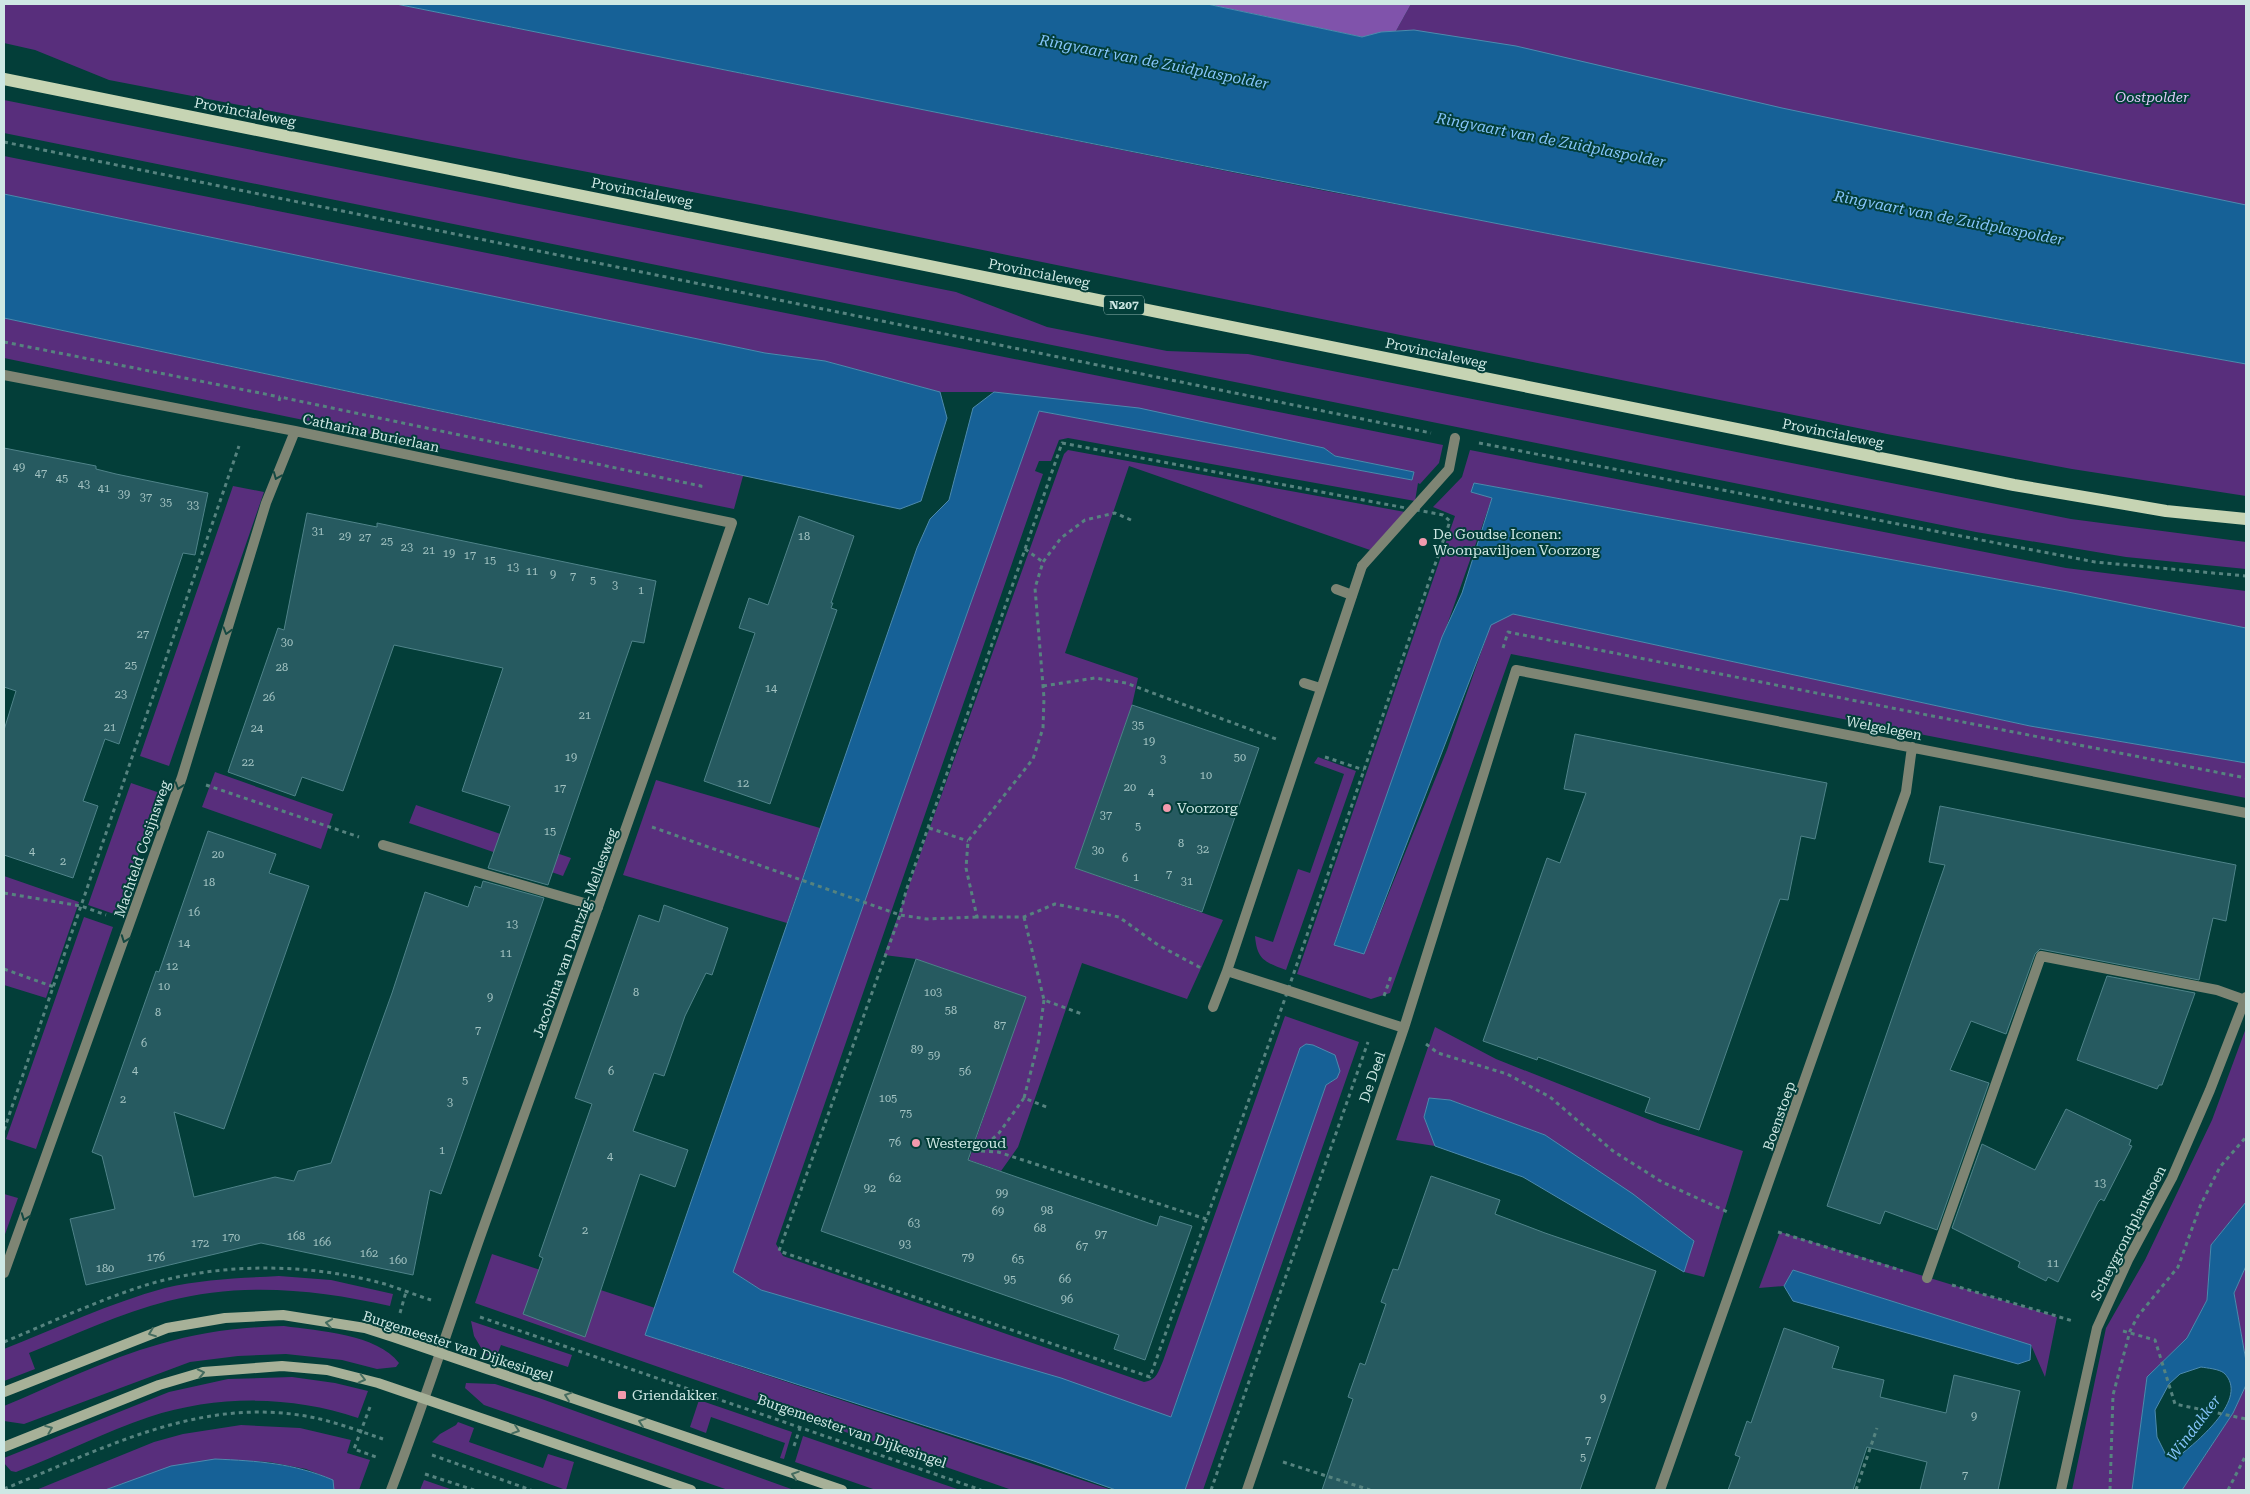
<svg xmlns="http://www.w3.org/2000/svg" width="2250" height="1494" viewBox="0 0 2250 1494" font-family="'Roboto Serif',serif">
	<rect width="100%" height="100%" fill="#033e39"/>
	<path fill="#582e7c" d="M4,4H396L1321,190L2060,331L2246,364V496L2072,469L1887,434L791,211L109,80L35,50L4,43Z
		M1411,4H2246V212L1414,30L1396,31Z
		M4,100L956,292L1047,327L1167,351L1248,354L2071,519L2246,542V569L2126,557L1976,532L4,133Z
		M4,156L1443,445L1439,463L1420,484L1418,483L1415,501L1068,438L1059,440L1051,461H1039L1035,471L1043,474L776,1244L783,1256L1144,1382C1157,1380 1158,1372 1163,1361L1285,1016L1359,1042L1203,1490H1185L1326,1085L1337,1078L1306,1044L1300,1049L1171,1417L761,1290L733,1272L1039,411L1412,480L1414,472L1335,456L1324,448L994,392H940L825,361L765,353L4,194Z
		M4,318L743,476L734,509L4,358Z
		M1068,450L1405,512L1370,550L1129,466L1065,653L1138,678L1132,705L1075,868L1223,920L1187,999L1082,963L1018,1147L1001,1171L969,1160L1025,997L916,959L884,955L1064,454Z
		M1470,450L2066,568L2246,591V628L2068,592L1474,483L1471,492L1492,498L1334,944L1364,954L1447,750L1491,624L1513,614L2030,726L2246,763V798L1511,654L1390,993L1371,999L1297,974L1455,516L1433,507L1462,477Z
		M233,486L264,492L169,766L140,756Z
		M1318,757L1356,771L1286,970C1265,962 1257,960 1255,936L1273,942L1298,869L1310,873L1344,774L1314,763Z
		M215,772L333,814L321,849L202,807Z
		M656,780L820,828L787,923L623,875Z
		M131,783L160,793L117,915L88,905Z
		M416,805L571,858L563,876L409,823Z
		M4,876L79,902L46,998L4,985Z
		M84,917L113,927L36,1149L6,1139Z
		M1435,1027L1496,1059L1660,1124L1743,1151L1704,1277L1684,1272L1694,1241L1545,1135L1450,1100L1430,1098L1424,1117L1435,1146L1396,1140Z
		M2246,1028V1202L2211,1245L2207,1300L2187,1338L2147,1377L2132,1490H2072L2106,1328L2145,1260L2212,1120Z
		M4,1194L18,1198L4,1237Z
		M1780,1232L2057,1317L2045,1377L2031,1345L1793,1270L1784,1286L1759,1288Z
		M492,1254L655,1308L645,1335L1112,1490H1012L475,1303Z
		M2246,1266V1361L2234,1293Z
		M279,1276L331,1280L393,1294L390,1306C316,1289 241,1282 168,1301C120,1313 75,1335 29,1353L35,1369L4,1381V1349C57,1328 110,1303 165,1288C203,1279 241,1278 279,1276Z
		M471,1321L572,1355L568,1367L501,1345L496,1358L482,1354L483,1351L474,1336Z
		M284,1326C319,1331 377,1334 399,1363L396,1367L377,1369L342,1360L286,1354L238,1356L190,1362L24,1424L4,1421V1406C55,1385 106,1359 160,1344C200,1332 241,1327 284,1326Z
		M292,1377L335,1383L368,1391L358,1418C291,1395 217,1395 149,1417C104,1432 61,1455 16,1472L11,1471L4,1463V1458L169,1392L228,1379Z
		M466,1383L495,1384L539,1398L794,1490H728L484,1405L465,1388Z
		M2246,1385V1490H2182L2233,1413Z
		M699,1400L792,1432L784,1459L780,1458L785,1443L711,1417L706,1433L690,1427Z
		M458,1422L474,1428L469,1442L543,1468L548,1454L574,1462L566,1490L432,1442L440,1434L456,1425Z
		M241,1425L300,1428L351,1440L347,1453L370,1460L359,1490H334L333,1480L306,1469L269,1462L215,1459L121,1484L105,1490H36L154,1442L183,1434Z
		M803,1436L960,1490H876L795,1462Z
		M424,1480L453,1490H420Z"/>
	<path fill="#8053ab" d="M1207,4H1411L1396,31L1362,37Z"/>
	<path fill="#166197" stroke="#4d8aae" fill-rule="evenodd" d="M396,4H1207L1362,37L1381,32L1414,30L1516,46L1782,108L2246,205V364C1628,254 1012,127 396,4Z
		M4,194L765,353L825,361L940,392L947,418L921,501L900,509L4,318Z
		M994,392L1139,408L1324,448L1335,456L1414,472L1412,480L1039,411L733,1272L761,1290L1061,1378L1171,1417L1300,1048L1306,1044L1313,1045L1335,1055L1340,1071L1337,1078L1326,1085L1185,1490H1116L1034,1461L645,1335L917,548L930,519L949,500L973,408Z
		M1474,483L2068,592L2246,628V763L2030,726L1513,614L1491,625L1364,954L1334,945L1442,637L1462,593L1492,498L1471,492Z
		M1429,1098L1450,1100L1545,1135L1633,1194L1694,1241L1684,1272L1523,1177L1435,1146L1424,1117Z
		M2246,1202V1266L2234,1293L2246,1361V1385L2233,1413L2182,1490H2132L2147,1377L2187,1338L2207,1300L2211,1245ZM2201,1367C2207,1368 2219,1369 2224,1373C2250,1398 2198,1441 2179,1456L2166,1455L2157,1437L2155,1410L2169,1384L2180,1374Z
		M1793,1270L2031,1345L2030,1360L2018,1364L1793,1301L1784,1286Z
		M215,1459C258,1461 293,1463 333,1480L334,1490H105L171,1466Z"/>
	<path fill="#265a60" stroke="#4f8389" d="M4,448L96,466V469L116,474L208,493L195,555L183,553L119,744L105,739L83,801L98,806L73,878L4,855V730L16,691L4,687Z
		M307,513L377,527V523L656,581L644,643L632,641L548,885L488,868L510,806L462,791L503,668L394,645L343,791L302,777L295,796L228,772L278,628L284,630Z
		M799,516L854,536L831,603H833L831,608L837,610L770,804L704,781L755,633L739,628L749,598L768,605Z
		M1132,705L1259,748L1202,912L1075,868Z
		M1575,734L1827,783L1815,839L1801,836L1788,900L1780,899L1699,1130L1645,1112L1650,1098L1538,1057L1537,1060L1483,1041L1547,858L1560,863L1586,793L1564,789Z
		M1940,806L2236,865L2226,921L2213,918L2199,980L2040,949L2035,954L2006,1034L1971,1021L1950,1070L1989,1083L1937,1230L1885,1211L1880,1224L1827,1206L1945,865L1929,862Z
		M208,831L276,854L269,873L309,886L224,1129L174,1112L194,1197L275,1177L294,1181L298,1171L331,1163L392,993L425,892L468,907L475,886L481,888L483,881L544,898L441,1194L430,1190L413,1275L261,1243L86,1285L70,1219L115,1209L102,1156L92,1152L156,971L159,972Z
		M664,905L728,928L712,975L706,973L685,1016L664,1076L654,1073L633,1131L688,1150L675,1187L640,1174L585,1337L523,1314L543,1258L539,1256L592,1104L575,1098L606,1010L639,915L659,922Z
		M916,959L1026,997L968,1160L1157,1226L1160,1216L1192,1226L1145,1360L1114,1349L1119,1335L821,1231Z
		M2107,976L2195,993L2162,1085H2159L2157,1089L2077,1060Z
		M2066,1109L2131,1140L2129,1145L2132,1146L2104,1201L2101,1199L2098,1202L2058,1282L2048,1277L2046,1281L2018,1267L2020,1262L1952,1228L1982,1144L2035,1170Z
		M1431,1176L1500,1200L1495,1214L1545,1233L1656,1271L1580,1490H1322L1353,1399L1348,1397L1360,1363L1365,1365L1386,1304L1381,1302L1393,1269L1398,1270Z
		M1784,1328L1839,1347L1832,1368L1884,1380L1880,1397L1946,1413L1954,1375L2020,1391L1998,1490H1920L1927,1462L1867,1447L1853,1490H1728L1740,1457L1735,1455L1747,1421L1751,1423Z"/>
	<g fill="none" stroke-linecap="round" stroke-linejoin="round">
		<path stroke="#56837f" stroke-width="3" stroke-dasharray="4 4" stroke-linecap="butt" d="M4,142L1431,433
			M4,342L280,397
			M279,401L280,397L701,486L700,490
			M1062,443L1443,515L1450,521L1288,990L1150,1377L779,1251L900,915L906,891Z
			M1479,443L2095,562L2246,576
			M1131,520L1115,513L1085,520L1061,538L1043,562L1035,588L1044,698L1043,728L1033,759L968,841L966,868L977,917H1024L1055,904L1119,917L1158,945L1201,968
			M1025,549L1043,562
			M1503,648L1508,632L2246,778
			M1043,686L1095,678L1126,683L1276,739
			M1325,757L1364,770
			M206,785L359,837
			M652,827L900,915L927,919L977,917
			M929,828L968,841
			M4,893L81,906L106,915
			M1024,917L1044,1000L1082,1014
			M4,969L54,987
			M1384,996L1391,976
			M1044,1000L1038,1044L1024,1098L1049,1108
			M1426,1044L1438,1053L1507,1074L1550,1097L1613,1151L1662,1182L1730,1213
			M1024,1098L999,1133L979,1151L998,1152L1206,1219
			M4,1130L239,446
			M1778,1232L1903,1271
			M1952,1285L2073,1321
			M400,1313L406,1292
			M480,1317L981,1490
			M2123,1331L2155,1340L2175,1404L2246,1419
			M4,1342C47,1324 90,1304 134,1289C212,1262 305,1262 385,1284C400,1289 416,1295 431,1300
			M370,1407L354,1449L376,1457
			M794,1446L800,1428
			M432,1455L531,1490
			M1283,1462L1370,1490
			M425,1474L474,1490
			M4,1489C98,1451 194,1399 299,1415C328,1419 356,1430 383,1439
			M1211,1490L1368,1042
			M1856,1490L1877,1428
			M2110,1490L2113,1395L2130,1331L2138,1316L2178,1267L2201,1204L2220,1167L2246,1137
			M2228,1490L2246,1455"/>
		<path stroke="#7e8574" stroke-width="10" d="M1362,566L1449,469L1455,438
			M1336,589L1352,595
			M1304,683L1320,688
			M383,845L598,907
			M1927,1278L2041,956L2217,990L2245,1000"/>
		<path stroke="#7e8574" stroke-width="10" d="M4,375L295,431L732,523C652,757 569,990 485,1223C453,1312 425,1402 391,1490
			M1227,971L1404,1028
			M1213,1007L1227,971L1362,566
			M4,1273L182,777L266,503L295,431
			M1247,1490L1404,1028L1516,670L2246,813
			M1660,1490L1906,792L1912,747
			M2061,1490L2097,1328L2128,1260L2172,1178L2210,1090L2246,997"/>
		<path stroke="#a7b198" stroke-width="10" d="M4,1392L167,1328L225,1318L283,1315L365,1328L393,1337L842,1490
			M4,1447L159,1385L203,1372L282,1366L327,1370L378,1383L691,1490"/>
		<path stroke="#c6d4b3" stroke-width="12" d="M4,79L2014,485L2166,511L2246,519"/>
	</g>
	<defs><path id="oneway-chevron" d="M-2-3.5L2.5 0L-2 3.5" fill="none" stroke-width="1.6" stroke-linecap="round" stroke-linejoin="round" transform="scale(1.25)"/></defs>
	<g stroke="#154942">
		<use href="#oneway-chevron" transform="translate(277 476) rotate(112)"/>
		<use href="#oneway-chevron" transform="translate(227 631) rotate(107)"/>
		<use href="#oneway-chevron" transform="translate(179 786) rotate(109)"/>
		<use href="#oneway-chevron" transform="translate(125 939) rotate(110)"/>
		<use href="#oneway-chevron" transform="translate(25 1217) rotate(110)"/>
	</g>
	<g stroke="#456c5f">
		<use href="#oneway-chevron" transform="translate(329 1323) rotate(-171)"/>
		<use href="#oneway-chevron" transform="translate(152 1333) rotate(159)"/>
		<use href="#oneway-chevron" transform="translate(201 1373) rotate(-12)"/>
		<use href="#oneway-chevron" transform="translate(362 1379) rotate(14)"/>
		<use href="#oneway-chevron" transform="translate(568 1396) rotate(-161)"/>
		<use href="#oneway-chevron" transform="translate(642 1422) rotate(-161)"/>
		<use href="#oneway-chevron" transform="translate(49 1429) rotate(-22)"/>
		<use href="#oneway-chevron" transform="translate(516 1430) rotate(19)"/>
		<use href="#oneway-chevron" transform="translate(795 1475) rotate(-162)"/>
	</g>
	<g fill="#f29aad" stroke="#033e39" stroke-width="2">
		<circle cx="1423" cy="542" r="5"/>
		<circle cx="1167" cy="808" r="5"/>
		<circle cx="916" cy="1143" r="5"/>
		<rect x="617" y="1390" width="10" height="10" rx="2.5"/>
	</g>
	<g text-anchor="middle" dominant-baseline="central" stroke-width="4" stroke-linejoin="round" paint-order="stroke">
		<g font-size="11" fill="#a4c4c3">
			<text x="19" y="467">49</text>
			<text x="41" y="473">47</text>
			<text x="62" y="478">45</text>
			<text x="84" y="484">43</text>
			<text x="104" y="488">41</text>
			<text x="124" y="494">39</text>
			<text x="146" y="497">37</text>
			<text x="166" y="502">35</text>
			<text x="193" y="505">33</text>
			<text x="318" y="531">31</text>
			<text x="345" y="536">29</text>
			<text x="804" y="536">18</text>
			<text x="365" y="537">27</text>
			<text x="387" y="541">25</text>
			<text x="407" y="547">23</text>
			<text x="429" y="550">21</text>
			<text x="449" y="553">19</text>
			<text x="470" y="555">17</text>
			<text x="490" y="560">15</text>
			<text x="513" y="567">13</text>
			<text x="532" y="571">11</text>
			<text x="553" y="574">9</text>
			<text x="573" y="576">7</text>
			<text x="593" y="580">5</text>
			<text x="615" y="585">3</text>
			<text x="641" y="590">1</text>
			<text x="143" y="634">27</text>
			<text x="287" y="642">30</text>
			<text x="131" y="665">25</text>
			<text x="282" y="667">28</text>
			<text x="771" y="688">14</text>
			<text x="121" y="694">23</text>
			<text x="269" y="697">26</text>
			<text x="585" y="715">21</text>
			<text x="1138" y="725">35</text>
			<text x="110" y="727">21</text>
			<text x="257" y="728">24</text>
			<text x="1149" y="741">19</text>
			<text x="571" y="757">19</text>
			<text x="1240" y="757">50</text>
			<text x="1163" y="759">3</text>
			<text x="248" y="762">22</text>
			<text x="1206" y="775">10</text>
			<text x="743" y="783">12</text>
			<text x="1130" y="787">20</text>
			<text x="560" y="788">17</text>
			<text x="1151" y="792">4</text>
			<text x="1106" y="815">37</text>
			<text x="1138" y="826">5</text>
			<text x="550" y="831">15</text>
			<text x="1181" y="843">8</text>
			<text x="1203" y="849">32</text>
			<text x="1098" y="850">30</text>
			<text x="32" y="851">4</text>
			<text x="218" y="854">20</text>
			<text x="1125" y="858">6</text>
			<text x="63" y="861">2</text>
			<text x="1169" y="874">7</text>
			<text x="1136" y="877">1</text>
			<text x="1187" y="881">31</text>
			<text x="209" y="882">18</text>
			<text x="194" y="912">16</text>
			<text x="512" y="924">13</text>
			<text x="184" y="943">14</text>
			<text x="506" y="953">11</text>
			<text x="172" y="966">12</text>
			<text x="164" y="986">10</text>
			<text x="636" y="992">8</text>
			<text x="933" y="992">103</text>
			<text x="490" y="997">9</text>
			<text x="951" y="1010">58</text>
			<text x="158" y="1012">8</text>
			<text x="1000" y="1025">87</text>
			<text x="478" y="1030">7</text>
			<text x="144" y="1043">6</text>
			<text x="917" y="1049">89</text>
			<text x="934" y="1055">59</text>
			<text x="135" y="1070">4</text>
			<text x="611" y="1071">6</text>
			<text x="965" y="1071">56</text>
			<text x="465" y="1080">5</text>
			<text x="888" y="1098">105</text>
			<text x="123" y="1099">2</text>
			<text x="450" y="1102">3</text>
			<text x="906" y="1113">75</text>
			<text x="895" y="1142">76</text>
			<text x="442" y="1150">1</text>
			<text x="610" y="1156">4</text>
			<text x="895" y="1178">62</text>
			<text x="2100" y="1183">13</text>
			<text x="870" y="1188">92</text>
			<text x="1002" y="1193">99</text>
			<text x="1047" y="1210">98</text>
			<text x="998" y="1211">69</text>
			<text x="914" y="1223">63</text>
			<text x="1040" y="1228">68</text>
			<text x="585" y="1230">2</text>
			<text x="1101" y="1234">97</text>
			<text x="296" y="1236">168</text>
			<text x="231" y="1237">170</text>
			<text x="322" y="1242">166</text>
			<text x="200" y="1243">172</text>
			<text x="905" y="1244">93</text>
			<text x="1082" y="1246">67</text>
			<text x="369" y="1253">162</text>
			<text x="156" y="1257">176</text>
			<text x="968" y="1257">79</text>
			<text x="1018" y="1259">65</text>
			<text x="398" y="1260">160</text>
			<text x="2053" y="1263">11</text>
			<text x="105" y="1268">180</text>
			<text x="1010" y="1279">95</text>
			<text x="1065" y="1279">66</text>
			<text x="1067" y="1299">96</text>
			<text x="1603" y="1398">9</text>
			<text x="1974" y="1416">9</text>
			<text x="1588" y="1440">7</text>
			<text x="1583" y="1457">5</text>
			<text x="1965" y="1475">7</text>
		</g>
		<rect fill="#033e39" stroke="#91b5b1" stroke-width="1" x="1104" y="295.5" width="40" height="19" rx="4"/>
		<g font-size="12" font-weight="bold" fill="#cee8e4">
			<text x="1124" y="305">N207</text>
		</g>
		<g font-size="14" font-style="italic" fill="#dfc9f8" stroke="#033e39">
			<text x="2152" y="97">Oostpolder</text>
		</g>
		<g font-size="14" fill="#cee8e4" stroke="#033e39">
			<text transform="translate(245 112) rotate(11)">Provincialeweg</text>
			<text transform="translate(642 192) rotate(11)">Provincialeweg</text>
			<text transform="translate(1039 273) rotate(11)">Provincialeweg</text>
			<text transform="translate(1436 353) rotate(12)">Provincialeweg</text>
			<text transform="translate(371 433) rotate(12)">Catharina Burierlaan</text>
			<text transform="translate(1833 433) rotate(11)">Provincialeweg</text>
			<text transform="translate(1884 728) rotate(11)">Welgelegen</text>
			<text transform="translate(142 849) rotate(-71)">Machteld Cosijnsweg</text>
			<text transform="translate(575 933) rotate(-70)">Jacobina van Dantzig-Mellesweg</text>
			<text transform="translate(1372 1077) rotate(-71)">De Deel</text>
			<text transform="translate(1779 1116) rotate(-71)">Boenstoep</text>
			<text transform="translate(2128 1233) rotate(-63)">Scheygrondplantsoen</text>
			<text transform="translate(458 1346) rotate(18)">Burgemeester van Dijkesingel</text>
			<text transform="translate(852 1431) rotate(19)">Burgemeester van Dijkesingel</text>
		</g>
		<g font-size="14" fill="#cee8e4" stroke="#033e39" text-anchor="start">
			<text x="1433" y="534">De Goudse Iconen:<tspan x="1433" dy="16">Woonpaviljoen Voorzorg</tspan></text>
			<text x="1177" y="808">Voorzorg</text>
			<text x="926" y="1143">Westergoud</text>
			<text x="632" y="1395">Griendakker</text>
		</g>
		<g font-size="15" font-style="italic" fill="#86c5fc" stroke="#033e39">
			<text transform="translate(1154 62) rotate(11)">Ringvaart van de Zuidplaspolder</text>
			<text transform="translate(1551 140) rotate(11)">Ringvaart van de Zuidplaspolder</text>
			<text transform="translate(1949 218) rotate(11)">Ringvaart van de Zuidplaspolder</text>
			<text transform="translate(2194 1428) rotate(-53)">Windakker</text>
		</g>
	</g>
	<rect width="2250" height="1494" fill="none" stroke="#cee8e4" stroke-width="10"/>
</svg>
